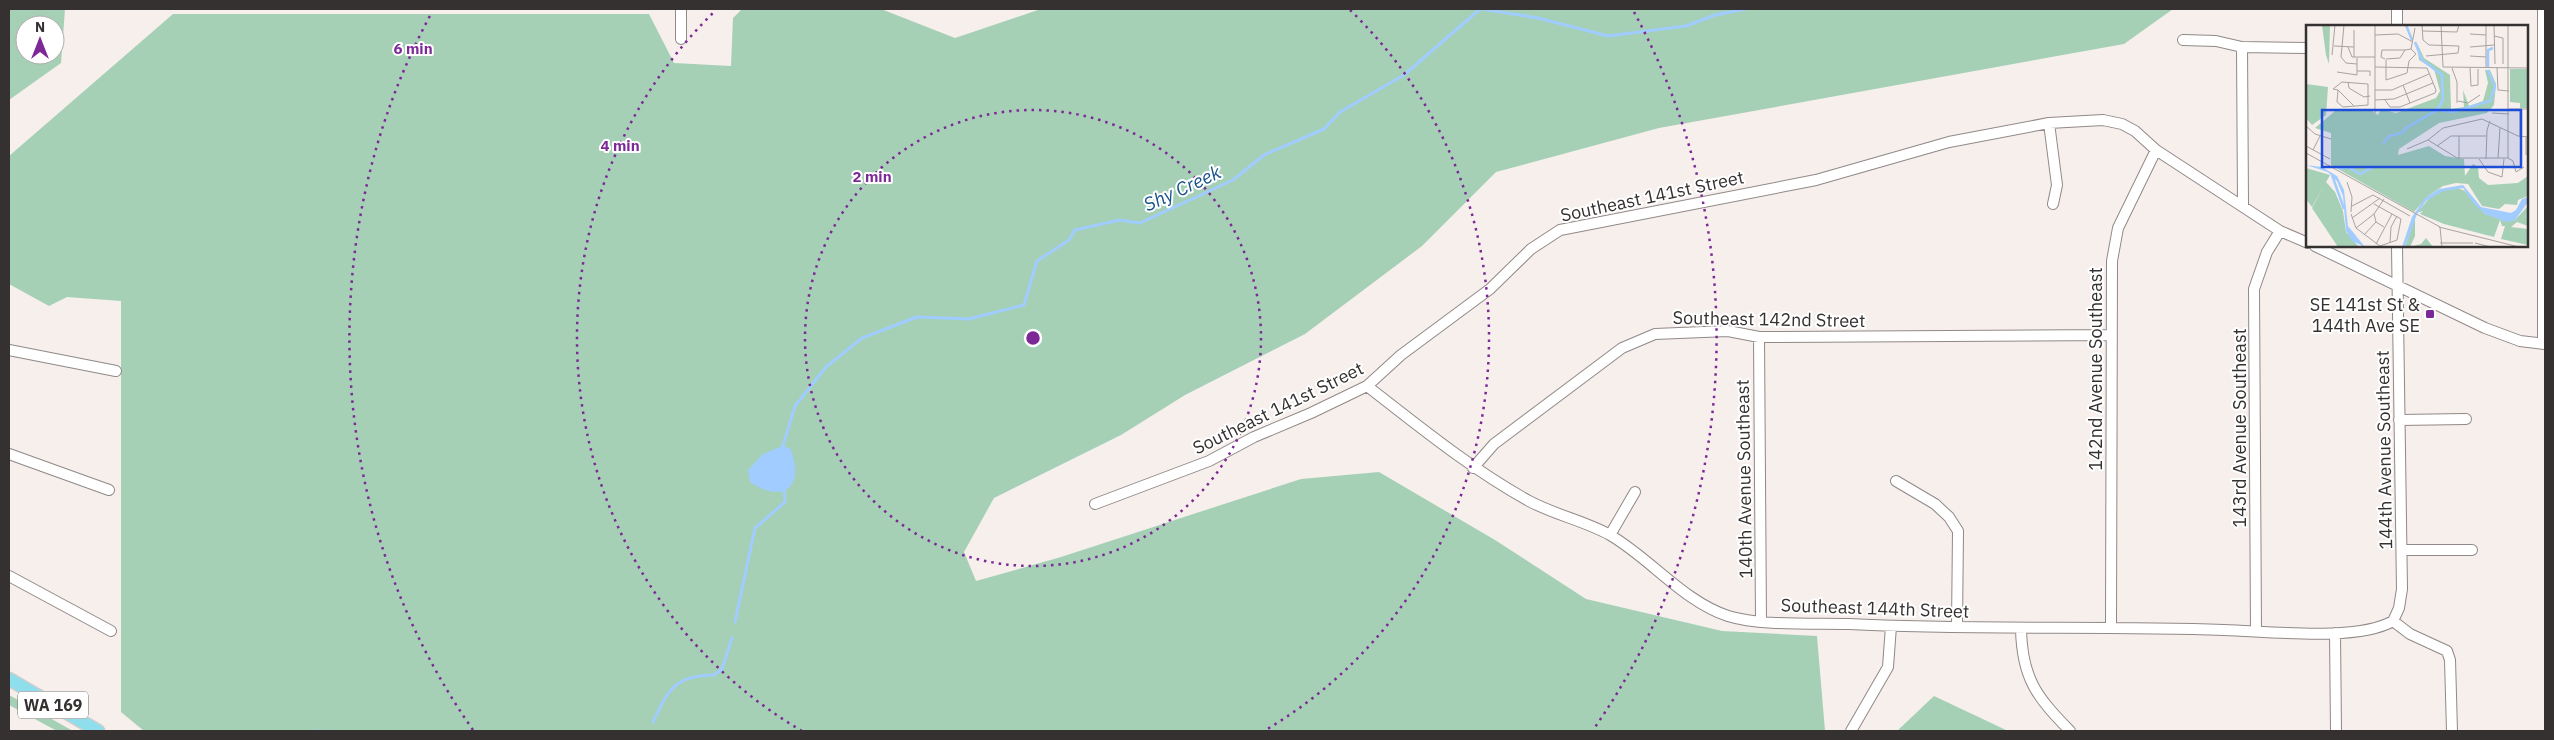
<svg xmlns="http://www.w3.org/2000/svg" width="2554" height="740" viewBox="0 0 2554 740" font-family="'IBM Plex Sans',sans-serif">
	<rect width="100%" height="100%" fill="#f6efec"/>
	<path fill="#a5d0b6" fill-rule="evenodd" d="M9,9H65L61,63L9,100ZM25,25H55V55H25Z
		M742,9H881L955,38L1041,9H2173L2124,44L1659,128L1496,172L1422,246L1305,334L1185,395L1121,435L994,498L964,552L976,581L1061,557L1301,479L1379,472L1495,540L1586,599L1722,631L1817,636L1825,731H144L121,712V301L67,297L49,306L9,284V156L173,14H649L674,63L731,66L733,18Z
		M9,695L73,731H57L9,705Z
		M1934,696L2006,730V731H1897Z"/>
	<path fill="#a1ccff" d="M782,446L790,448C805,484 786,506 750,482L748,470L763,454Z"/>
	<g fill="none" stroke-linecap="round" stroke-linejoin="round">
		<path stroke="#a1ccff" stroke-width="3" d="M1481,9L1538,18L1608,36L1686,26L1715,15L1746,9
			M782,449L795,406L826,367L862,338L917,317L969,319L1024,305L1037,261L1069,240L1075,230L1120,220L1140,223L1233,180L1264,155L1324,129L1340,112L1404,75L1480,9
			M735,622L755,528L785,502L784,490
			M653,722C668,690 675,675 714,675L722,669L732,638
			M318,731H321"/>
		<g stroke="#908987" stroke-width="12">
			<path id="minor" d="M2543,9V344
				M2397,26V9
				M681,39V9
				M2183,40L2216,41L2242,47L2308,48
				M2242,47L2243,205
				M2049,123L2057,185L2053,204
				M2315,246L2485,328L2520,341L2545,344
				M1759,337L1761,621
				M9,350L116,371
				M1367,386C1420,427 1471,469 1529,501C1555,515 1585,521 1610,535C1651,559 1683,601 1728,616C1760,626 1814,623 1849,624C1974,630 2099,626 2224,630C2267,631 2357,642 2393,621L2410,634L2447,651L2450,660L2452,731
				M2399,420L2466,419
				M9,454L109,490
				M1473,468L1494,444L1622,348L1655,334L1728,331L1759,337L2111,335
				M1896,481L1935,504L1949,517L1958,531L1957,626
				M1095,504L1209,461L1254,437L1311,413L1367,386L1401,355L1490,289L1531,249L1560,230L1816,180L1949,142L2049,123L2103,120L2122,124L2135,131L2156,150L2280,231L2308,243
				M1610,535L1635,492
				M2402,550H2472
				M9,576L111,631
				M2393,621L2399,608L2402,589L2397,246
				M2111,626L2112,261L2118,228L2156,150
				M2021,629C2022,679 2037,697 2070,731
				M2256,631L2254,289L2267,252L2280,231
				M2335,633L2336,731
				M1851,731L1888,667L1891,626"/>
		</g>
		<g stroke="#cececd" stroke-width="15">
			<path id="major" d="M9,679L98,731"/>
		</g>
		<use href="#minor" stroke="#fff" stroke-width="10"/>
		<use href="#major" stroke="#8fdeeb" stroke-width="12"/>
	</g>
	<g fill="none" stroke="#7d2897" stroke-width="2.5" stroke-dasharray="2.5 5">
		<circle cx="1033" cy="338" r="228"/>
		<path d="M802 731A456 456 0 0 1 716 10M1350 10A456 456 0 0 1 1264 731"/>
		<path d="M473 730A684 684 0 0 1 432 12M1634 12A684 684 0 0 1 1593 730"/>
	</g>
	<rect fill="#7d2897" stroke="#fff" stroke-width="2" x="2425" y="309" width="10" height="10" rx="2.5"/>
	<g text-anchor="middle" dominant-baseline="central" stroke-width="4" stroke-linejoin="round" paint-order="stroke">
		<rect fill="#fff" stroke="#716f6e" stroke-width="1" x="18" y="691.5" width="70" height="27" rx="4"/>
		<g font-size="16" font-weight="bold" fill="#343130">
			<text x="53" y="705">WA 169</text>
		</g>
		<g font-size="18" fill="#343130" stroke="#fff">
			<text transform="translate(1652 196) rotate(-12)">Southeast 141st Street</text>
			<text transform="translate(1769 319) rotate(1)">Southeast 142nd Street</text>
			<text transform="translate(2095 369) rotate(-90)">142nd Avenue Southeast</text>
			<text transform="translate(1278 408) rotate(-26)">Southeast 141st Street</text>
			<text transform="translate(2239 428) rotate(-90)">143rd Avenue Southeast</text>
			<text transform="translate(2384 450) rotate(-91)">144th Avenue Southeast</text>
			<text transform="translate(1744 479) rotate(-91)">140th Avenue Southeast</text>
			<text transform="translate(1875 608) rotate(2)">Southeast 144th Street</text>
		</g>
		<g font-size="18" fill="#343130" stroke="#fff" text-anchor="end">
			<text x="2420" y="304">SE 141st St &amp;<tspan x="2420" dy="21">144th Ave SE</tspan></text>
		</g>
		<g font-size="19" font-style="italic" fill="#17528d" stroke="#fff">
			<text transform="translate(1182 188) rotate(-25)">Shy Creek</text>
		</g>
	</g>
	<g transform="translate(2306 25)">
		<rect width="222" height="222" fill="#f6efec"/>
		<path d="M16,0H24L23,39L20,30ZM111,18L118,33L144,50L145,84L158,82L157,65L163,81L177,76L182,58L179,45H184L190,59L188,80L181,88L133,98L93,124L92,130L123,121L139,131L158,134L159,151L167,139L172,142L173,153L182,160L212,158L222,151V171L212,175L211,180L199,179L193,184L176,181L162,159L150,158L137,161L122,171L108,187L25,140V108L9,103L29,86H66L72,90L75,84L90,88L130,73L134,66L128,44L113,35ZM204,44H222V83H214V78L204,77ZM0,59L22,62L20,90L6,100L0,93ZM0,143L24,150L6,182L0,174ZM20,157L29,167L37,186L40,207L53,222H32L6,183ZM152,163L159,166L179,189L193,191L198,196L209,195L222,181V201L211,197L205,202L222,204V220L195,214L199,201H196L194,195L188,212L138,199L114,189L117,186L111,188L126,170L136,165ZM109,193V211L104,222L115,219L120,213L127,222H99Z" fill="#a5d0b6"/>
		<path d="M0,140L16,142L31,151L38,165L42,201L59,222L46,216L40,206L37,171L31,156L22,147ZM157,160L175,182L205,188L210,185L216,174L222,172V177L209,195L201,197L179,189L168,179L157,163L137,166L120,176L111,189L99,222H96L106,192L119,173L133,164Z" fill="#a1ccff"/>
		<path fill="none" stroke="#a1ccff" stroke-width="2.5" d="M100,0L106,15M109,17L116,35L136,50L137,75L131,85M182,42V25L187,23M77,119L83,111L96,108L100,103L131,85L147,87L184,76L189,62L182,45M33,144L42,142L54,149L67,142M26,150L38,184"/>
		<path fill="none" stroke="#a8a3a1" stroke-width="1" d="M38,0L35,32L40,38L51,39M116,0L117,15L123,20L153,21L152,28L120,31M135,0L137,42L223,43M180,0V43M188,0L189,39M202,0V133M48,5V32M117,6L151,7L153,0M164,9L180,10M69,10L92,9L107,17M188,11L197,13V39M28,21L48,22M42,22L46,32H69M164,22L188,20M26,30L29,0M164,31L180,32M79,34L75,32L76,25H99M80,34L94,33L99,25L105,24M80,35V55L101,48L103,36L110,29L105,24L109,3M69,42L121,43L130,65L129,68L94,82H84L79,75M146,43L151,57V78M164,43L165,61L172,60V44M191,43L192,65L203,66M51,46H64V51M31,47L51,50M51,50V33M42,57L43,63L58,72L64,71M62,59L36,57L27,64L32,65L31,77L37,82L62,80M62,59V80M97,60L104,78M32,65L48,81M69,65H86L123,49M69,75L88,74L127,58M152,76L162,78L174,70M203,84H223M214,84V112M69,88V0M186,88L203,89M0,101L9,109L25,114M153,111V133M220,112V130M122,115L151,133H202L207,136L210,147L218,142M0,121L24,134M131,121L145,111H180M101,124L122,115L137,103L176,94L212,111L223,112M7,125L14,111M0,128L134,202M192,133L194,103M173,134L182,147L196,152L198,134M180,134L181,105L184,96M41,157L46,172L45,187M68,179L95,194M46,181L67,170L104,191M45,189L50,203L74,221L91,215L95,194M68,189L70,197L78,202M46,193L74,173M133,202L213,222M134,202L136,222M50,203L68,189L78,174M58,210L70,197M84,218L85,202L91,191M134,218H167M169,218L185,222M70,219L86,189"/>
		<path fill="#1d4ed8" fill-opacity="0.15" stroke="#1d4ed8" stroke-width="2.5" d="M16,85H215V142H16Z"/>
		<rect width="222" height="222" fill="none" stroke="#343130" stroke-width="2.5"/>
	</g>
	<circle cx="1033" cy="338" r="8" fill="#7d2897" stroke="#fff" stroke-width="2.5"/>
	<g font-size="15" text-anchor="middle" font-weight="bold" fill="#7d2897" stroke="#fff" stroke-width="4" stroke-linejoin="round" paint-order="stroke">
		<text x="413" y="54">6 min</text>
		<text x="620" y="151">4 min</text>
		<text x="872" y="182">2 min</text>
	</g>
	<rect width="2554" height="740" fill="none" stroke="#343130" stroke-width="20"/>
	<g transform="translate(40 40)"><circle r="24" fill="#ffffff" stroke="#aeadac"/>
	<path d="M0-4L9 19L0 12L-9 19Z" fill="#7d2897"/>
	<text y="-8" font-size="14" font-weight="bold" text-anchor="middle" fill="#343130">N</text>
	</g>
</svg>
